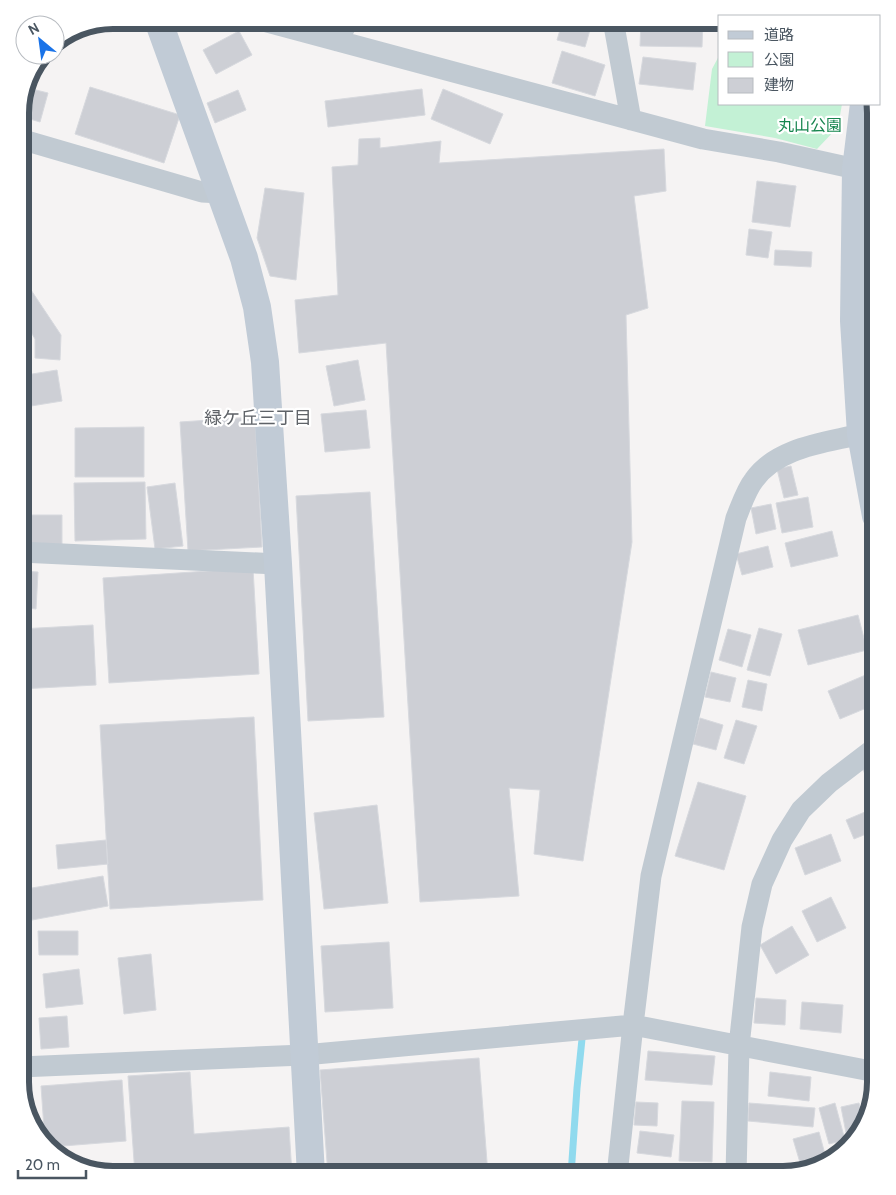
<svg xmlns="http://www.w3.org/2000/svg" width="896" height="1195" viewBox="0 0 896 1195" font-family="Cabin,'Noto Sans JP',sans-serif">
	<rect width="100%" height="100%" fill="#f5f3f3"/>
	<path fill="#c3f1d5" d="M720,54V104H842L838,127L817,149L775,138L705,126L712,69Z"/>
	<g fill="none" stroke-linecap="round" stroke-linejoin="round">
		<path stroke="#90daee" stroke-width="7" d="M571,1175L577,1088L582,1039"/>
	</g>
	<path fill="#cdcfd5" stroke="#d7d9de" d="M563,20H593L585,47L557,40Z
		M641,20H703L702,47L640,46Z
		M239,31L252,55L216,74L203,50Z
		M562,51L605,65L595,96L552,83Z
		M643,57L696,63L693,90L639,84Z
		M90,87L180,115L164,163L75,134Z
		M28,88L48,93L40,122L20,116Z
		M422,89L425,115L328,127L325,101Z
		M443,89L503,114L490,144L431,119Z
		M238,90L246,110L215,123L207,103Z
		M380,138V148L441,141L439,163L664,149L666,191L634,196L648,308L626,315L632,542L583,861L534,854L540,790L509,788L519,896L420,902L386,343L299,353L295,300L338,295L332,167L358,165L359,139Z
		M20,164L28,166L20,192Z
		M757,181L796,186L790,227L752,222Z
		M265,188L304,193L296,280L270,276L257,238Z
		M749,229L772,232L768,258L746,255Z
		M775,250L812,252L811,267L774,265Z
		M25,281L61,335L60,360L35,358V339L20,313V283Z
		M358,360L365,400L334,406L326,366Z
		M57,370L62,401L31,406L26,375Z
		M20,382L24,408H20Z
		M366,410L370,448L325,452L321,414Z
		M255,417L262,547L188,551L180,422Z
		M144,427V477H75V428Z
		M791,466L798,495L784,498L777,469Z
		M145,482L146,539L75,541L74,483Z
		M175,483L183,546L155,549L147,487Z
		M370,492L384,717L308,721L296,496Z
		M808,497L813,527L782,533L776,503Z
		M771,504L776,529L756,534L751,508Z
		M20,515H62V546L20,545Z
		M832,531L838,556L791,567L785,543Z
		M768,546L773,567L742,575L736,554Z
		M253,568L259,674L109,683L103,578Z
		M20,571L38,572L36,609L20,607Z
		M858,615L867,650L808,665L798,630Z
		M93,625L96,685L20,689V629Z
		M759,628L782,634L770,676L747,670Z
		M728,629L751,635L742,667L719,660Z
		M875,671L876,704L840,719L828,691Z
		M711,672L736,678L730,702L705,697Z
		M748,680L767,684L762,711L742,707Z
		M254,717L263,900L110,909L100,725Z
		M700,718L723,725L716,750L693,744Z
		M736,720L757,726L744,764L724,758Z
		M876,765V789L871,791L863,769Z
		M698,782L746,796L724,870L675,856Z
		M377,805L388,903L324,909L314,813Z
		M872,809L876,817V830L854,839L846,820Z
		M831,834L841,861L805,875L795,848Z
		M106,840L108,864L58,869L56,845Z
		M103,876L108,906L32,920L26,889Z
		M831,897L846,928L817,942L802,911Z
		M792,926L809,955L776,974L760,945Z
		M38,931H78V955H39Z
		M20,932H25L29,962L20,964Z
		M389,942L393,1008L325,1012L321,946Z
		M151,954L156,1010L124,1014L118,958Z
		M79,969L83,1004L46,1008L43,974Z
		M876,969V992L870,971Z
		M28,989L30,1019L20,1020V990Z
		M756,998L786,1000L785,1025L754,1023Z
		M802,1002L843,1005L841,1033L800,1029Z
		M67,1016L69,1047L41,1049L39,1018Z
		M648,1051L715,1056L712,1085L645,1080Z
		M479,1058L488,1175H328L320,1070Z
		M190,1072L194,1134L289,1127L292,1175H135L128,1076Z
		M770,1072L811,1077L809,1101L768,1096Z
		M122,1080L126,1141L50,1147L45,1142L41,1086Z
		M682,1101L714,1102L712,1162L679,1161Z
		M636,1102L658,1103L657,1126L634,1125Z
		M749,1103L815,1108L813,1127L748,1121Z
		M835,1103L845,1140L829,1144L819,1108Z
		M859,1103L864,1128L851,1142L848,1143L841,1107Z
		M640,1131L674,1135L671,1157L637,1153Z
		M819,1132L826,1158L801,1166L793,1139Z
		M635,1166H667V1175H635Z"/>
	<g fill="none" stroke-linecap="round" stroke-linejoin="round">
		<path stroke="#c1cad2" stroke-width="21" d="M260,20L703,139L779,152L856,169L876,182
			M613,20L631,120
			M337,41L349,20
			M20,139L202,192L221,193
			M20,552L278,564
			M20,1067L304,1055L633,1025L876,1072
			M617,1175L633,1025L651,876L736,518C741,506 746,490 754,480C777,447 825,443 861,434
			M736,1175L739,1046L752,927L762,884L782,840L801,810L829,783L876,747"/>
		<path stroke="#c1cbd6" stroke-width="28" d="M158,20L244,258L257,307L265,362L278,564L311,1175
			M864,104L856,169L854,321L861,434L876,516"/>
	</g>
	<g text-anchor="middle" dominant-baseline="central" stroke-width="4.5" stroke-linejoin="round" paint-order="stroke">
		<g font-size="16" fill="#17864f" stroke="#fff">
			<text x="810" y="125">丸山公園</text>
		</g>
		<g font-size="18" fill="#5f6368" stroke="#fff">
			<text x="258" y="418">緑ケ丘三丁目</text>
		</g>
	</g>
	<path d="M0 0H896V1195H0ZM113 29H783A84 84 0 0 1 867 113V1082A84 84 0 0 1 783 1166H113A84 84 0 0 1 29 1082V113A84 84 0 0 1 113 29Z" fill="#fff" fill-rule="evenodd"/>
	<path fill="none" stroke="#4a5661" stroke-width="6" d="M113 29H783A84 84 0 0 1 867 113V1082A84 84 0 0 1 783 1166H113A84 84 0 0 1 29 1082V113A84 84 0 0 1 113 29Z"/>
	<rect x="718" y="15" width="162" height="90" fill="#ffffff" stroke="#b7bbc0"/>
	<rect x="728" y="31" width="25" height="8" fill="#c1cbd6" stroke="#b7bbc0"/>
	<text x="764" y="40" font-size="15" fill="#4a5661">道路</text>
	<rect x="728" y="52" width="25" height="15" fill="#c3f1d5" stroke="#b7bbc0"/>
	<text x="764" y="65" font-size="15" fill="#4a5661">公園</text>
	<rect x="728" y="78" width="25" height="15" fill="#cdcfd5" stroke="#b7bbc0"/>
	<text x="764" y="90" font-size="15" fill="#4a5661">建物</text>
	<g transform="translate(40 40) rotate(331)"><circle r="24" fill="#ffffff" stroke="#b7bbc0"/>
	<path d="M0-4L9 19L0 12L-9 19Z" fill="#1a73e8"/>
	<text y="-8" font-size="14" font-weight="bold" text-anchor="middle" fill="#4a5661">N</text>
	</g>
	<path d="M18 1170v8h68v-8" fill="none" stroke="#4a5661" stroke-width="2.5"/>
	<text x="25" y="1170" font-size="15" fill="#4a5661" stroke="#ffffff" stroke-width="4" paint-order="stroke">20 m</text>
</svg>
